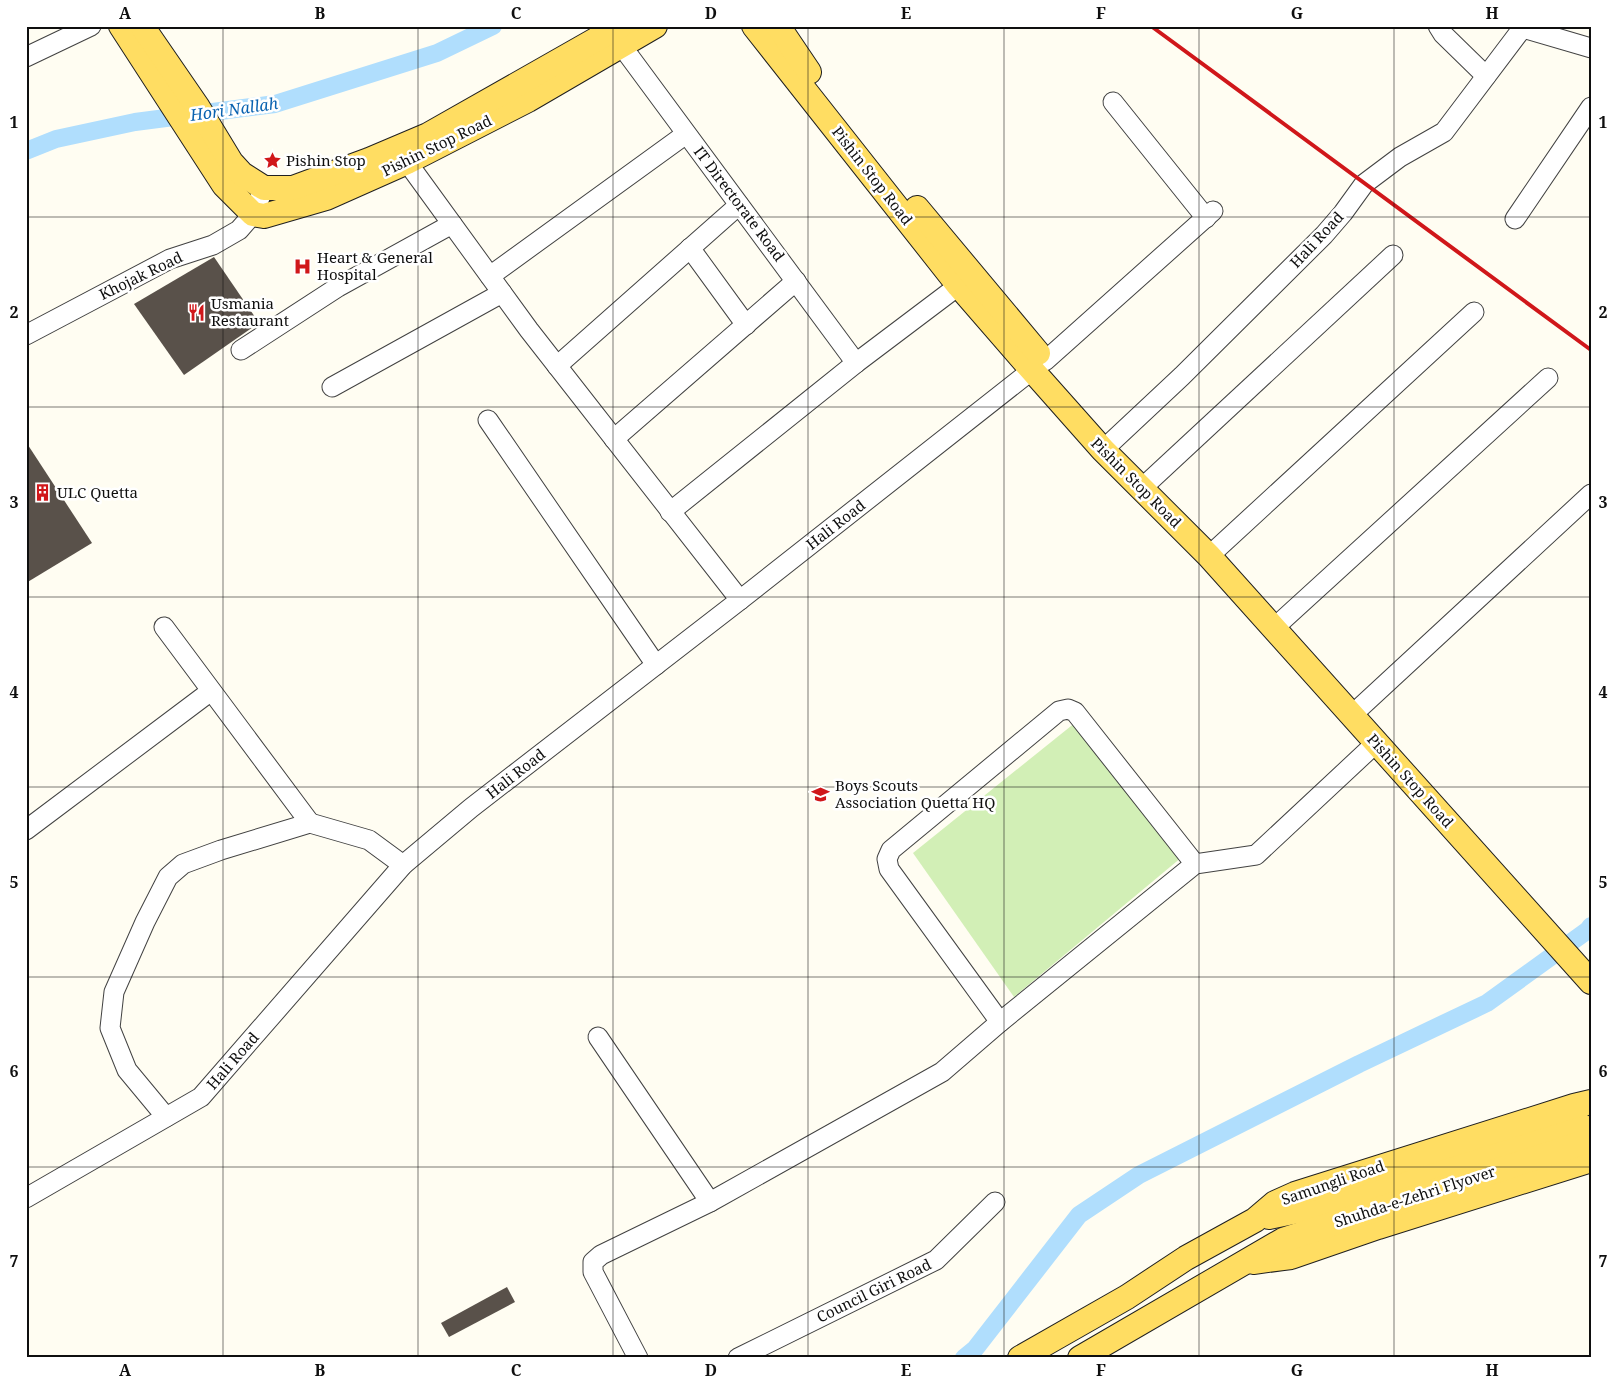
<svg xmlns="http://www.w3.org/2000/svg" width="1617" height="1384" viewBox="0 0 1617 1384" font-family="'Noto Serif',serif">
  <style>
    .green { fill: #d2efb6 }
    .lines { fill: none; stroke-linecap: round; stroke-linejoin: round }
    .canal { stroke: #b0defd; stroke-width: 18 }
    .building { fill: #59514a }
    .minor-casing { stroke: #424242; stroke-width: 21 }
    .major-casing { stroke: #202020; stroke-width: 26 }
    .minor { stroke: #fff; stroke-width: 19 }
    .major { stroke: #ffdd62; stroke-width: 24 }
    .rail { stroke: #d0171a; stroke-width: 4 }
    .grid { fill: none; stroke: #0f0f0f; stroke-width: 1; stroke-opacity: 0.55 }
    .labels { text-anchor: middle; stroke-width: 5; stroke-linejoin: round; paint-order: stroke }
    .street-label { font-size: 15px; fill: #0f0f0f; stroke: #fff }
    .poi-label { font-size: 15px; fill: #0f0f0f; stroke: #fff; text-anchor: start }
    .water-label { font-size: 16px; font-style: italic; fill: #0962b0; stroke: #fff }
    .neatline { fill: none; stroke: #0f0f0f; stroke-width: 2 }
    .grid-label { font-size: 16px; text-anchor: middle; font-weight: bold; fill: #0f0f0f }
  </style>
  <rect width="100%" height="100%" fill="#fffdf2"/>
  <polygon class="green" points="1076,722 1182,857 1014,997 913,853"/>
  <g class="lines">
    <g class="canal">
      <polyline points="26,151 56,139 135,122 275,104 437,53 493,26"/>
      <polyline points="964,1358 975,1349 1079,1215 1139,1175 1359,1064 1487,1003 1588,930 1591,926"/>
    </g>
  </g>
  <g class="building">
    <polygon points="214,257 259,323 184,375 134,304"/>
    <polygon points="26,442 92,543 26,583"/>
    <polygon points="507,1287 515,1302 449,1337 441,1323"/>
  </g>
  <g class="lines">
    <defs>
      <g id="minor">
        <polyline points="1438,26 1443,34 1486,76"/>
        <polyline points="1523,28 1591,48"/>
        <polyline points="621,45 856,363"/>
        <polyline points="26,57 91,26"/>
        <polyline points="1113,102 1206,218"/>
        <polyline points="407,162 529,330 740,600"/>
        <polyline points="1515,219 1591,107"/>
        <polyline points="690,248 746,325"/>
        <polyline points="490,276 686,134"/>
        <polyline points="26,335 170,259 213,245 239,230 253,214 264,188"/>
        <polyline points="241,350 338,287 452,224"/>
        <polyline points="1045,361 1213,211"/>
        <polyline points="557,366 739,205"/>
        <polyline points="332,387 502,293"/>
        <polyline points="488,420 656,665"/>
        <polyline points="614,439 796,281"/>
        <polyline points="1103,450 1182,376 1324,235 1343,213 1364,184 1400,157 1444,132 1524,26"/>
        <polyline points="1141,489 1393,255"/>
        <polyline points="670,512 856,363 970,277"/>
        <polyline points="1209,556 1474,312"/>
        <polyline points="164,627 310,823"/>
        <polyline points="1274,628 1548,378"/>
        <polyline points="1352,715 1591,494"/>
        <polyline points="26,830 211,691"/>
        <polyline points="1000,1022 889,869 887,859 891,850 1059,711 1068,709 1075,712 1195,864"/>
        <polyline points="598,1037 710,1202"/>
        <polyline points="166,1117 127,1070 110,1028 114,992 145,922 168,877 183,864 221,850 310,823 369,840 403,865"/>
        <polyline points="26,1198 201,1097 403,865 471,808 740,600 1032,370"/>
        <polyline points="638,1358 593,1272 593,1262 601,1255 710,1202 942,1072 1000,1022 1195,864 1256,855 1376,743"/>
        <polyline points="738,1358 936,1260 995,1202"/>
      </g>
      <g id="major">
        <polyline points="121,26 224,185 253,214 264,216 326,198 407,162 528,100 655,26"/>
        <polyline points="142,26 197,106 231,162 242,174 264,188 293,188 369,160 428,135 620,26"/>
        <polyline points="754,26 959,286 1032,370 1103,450 1209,556 1591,982"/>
        <polyline points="778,26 809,72"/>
        <polyline points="917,208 1038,353"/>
        <polyline points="1269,1217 1307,1209 1385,1184 1582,1126"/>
        <polyline points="1253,1262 1291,1257 1378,1227 1591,1160"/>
        <polyline points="1020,1358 1127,1297 1186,1258 1255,1220 1275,1203 1295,1194 1574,1106 1591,1102"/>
        <polyline points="1080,1358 1283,1240 1591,1140"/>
      </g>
    </defs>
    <use href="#minor" class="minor-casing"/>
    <use href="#major" class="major-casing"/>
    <use href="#minor" class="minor"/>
    <use href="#major" class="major"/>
    <polyline class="rail" points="1151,26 1591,350"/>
  </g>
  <path class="grid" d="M 223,26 L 223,1358M 418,26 L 418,1358M 613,26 L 613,1358M 808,26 L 808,1358M 1004,26 L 1004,1358M 1199,26 L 1199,1358M 1394,26 L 1394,1358M 26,217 L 1591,217M 26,407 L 1591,407M 26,597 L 1591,597M 26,787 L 1591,787M 26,977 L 1591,977M 26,1167 L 1591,1167"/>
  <defs>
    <symbol id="sight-bare" viewBox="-9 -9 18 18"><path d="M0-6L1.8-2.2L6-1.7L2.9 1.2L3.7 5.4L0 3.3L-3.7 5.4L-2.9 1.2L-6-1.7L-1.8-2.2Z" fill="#d0171a" stroke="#fff" stroke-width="2.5" paint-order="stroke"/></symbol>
    <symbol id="hospital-bare" viewBox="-9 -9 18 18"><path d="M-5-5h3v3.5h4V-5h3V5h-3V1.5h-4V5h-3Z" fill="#d0171a" stroke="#fff" stroke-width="2.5" paint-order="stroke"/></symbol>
    <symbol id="restaurant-bare" viewBox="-9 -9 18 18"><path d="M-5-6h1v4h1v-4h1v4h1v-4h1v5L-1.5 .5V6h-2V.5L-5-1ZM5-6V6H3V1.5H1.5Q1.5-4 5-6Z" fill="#d0171a" stroke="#fff" stroke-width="2.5" paint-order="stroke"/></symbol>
    <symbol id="building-bare" viewBox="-9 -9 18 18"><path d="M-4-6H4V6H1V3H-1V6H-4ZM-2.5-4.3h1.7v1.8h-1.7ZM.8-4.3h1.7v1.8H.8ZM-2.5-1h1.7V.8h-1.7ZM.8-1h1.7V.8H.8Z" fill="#d0171a" stroke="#fff" stroke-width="2.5" paint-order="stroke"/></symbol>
    <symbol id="school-bare" viewBox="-9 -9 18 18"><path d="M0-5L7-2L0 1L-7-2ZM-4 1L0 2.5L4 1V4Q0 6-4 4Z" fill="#d0171a" stroke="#fff" stroke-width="2.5" paint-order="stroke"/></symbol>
  </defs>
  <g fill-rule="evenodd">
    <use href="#sight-bare" x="260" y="148" width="25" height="25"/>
    <use href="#hospital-bare" x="290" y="254" width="25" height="25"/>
    <use href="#restaurant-bare" x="184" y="300" width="25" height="25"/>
    <use href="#building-bare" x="30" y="480" width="25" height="25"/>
    <use href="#school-bare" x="808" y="782" width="25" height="25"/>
  </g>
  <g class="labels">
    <g class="street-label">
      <text transform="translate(437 146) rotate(-26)" y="5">Pishin Stop Road</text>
      <text transform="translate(872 176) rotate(52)" y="5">Pishin Stop Road</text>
      <text transform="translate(739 204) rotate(53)" y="5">IT Directorate Road</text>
      <text transform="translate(1317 240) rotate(-47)" y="5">Hali Road</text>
      <text transform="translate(141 276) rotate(-26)" y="5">Khojak Road</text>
      <text transform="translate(1136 483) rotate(45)" y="5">Pishin Stop Road</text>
      <text transform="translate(836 525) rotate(-38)" y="5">Hali Road</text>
      <text transform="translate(516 774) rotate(-38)" y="5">Hali Road</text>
      <text transform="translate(1410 781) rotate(48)" y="5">Pishin Stop Road</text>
      <text transform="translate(233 1061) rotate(-49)" y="5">Hali Road</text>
      <text transform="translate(1333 1183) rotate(-19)" y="5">Samungli Road</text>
      <text transform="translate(1415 1197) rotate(-18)" y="5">Shuhda-e-Zehri Flyover</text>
      <text transform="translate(874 1291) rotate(-26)" y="5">Council Giri Road</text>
    </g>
    <g class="poi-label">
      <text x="286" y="166">Pishin Stop</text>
      <text x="317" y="263">Heart &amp; General<tspan x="317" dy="17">Hospital</tspan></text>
      <text x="211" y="309">Usmania<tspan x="211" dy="17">Restaurant</tspan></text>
      <text x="57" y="498">ULC Quetta</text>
      <text x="835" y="791">Boys Scouts<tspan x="835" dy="17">Association Quetta HQ</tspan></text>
    </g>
    <g class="water-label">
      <text transform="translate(234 109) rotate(-8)" y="6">Hori Nallah</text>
    </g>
  </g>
  <rect width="1617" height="1384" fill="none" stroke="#ffffff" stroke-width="55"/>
  <rect x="28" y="28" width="1562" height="1328" class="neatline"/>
  <g class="grid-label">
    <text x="125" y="19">A</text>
    <text x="320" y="19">B</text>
    <text x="516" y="19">C</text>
    <text x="711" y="19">D</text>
    <text x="906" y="19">E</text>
    <text x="1101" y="19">F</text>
    <text x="1297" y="19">G</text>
    <text x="1492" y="19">H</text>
    <text x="14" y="128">1</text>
    <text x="1603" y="128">1</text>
    <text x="14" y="318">2</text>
    <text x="1603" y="318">2</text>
    <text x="14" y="508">3</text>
    <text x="1603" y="508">3</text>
    <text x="14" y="698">4</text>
    <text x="1603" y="698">4</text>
    <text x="14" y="888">5</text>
    <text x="1603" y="888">5</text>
    <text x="14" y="1077">6</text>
    <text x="1603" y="1077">6</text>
    <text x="14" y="1267">7</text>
    <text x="1603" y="1267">7</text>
    <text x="125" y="1376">A</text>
    <text x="320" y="1376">B</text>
    <text x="516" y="1376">C</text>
    <text x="711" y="1376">D</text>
    <text x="906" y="1376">E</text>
    <text x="1101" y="1376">F</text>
    <text x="1297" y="1376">G</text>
    <text x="1492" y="1376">H</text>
  </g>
</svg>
